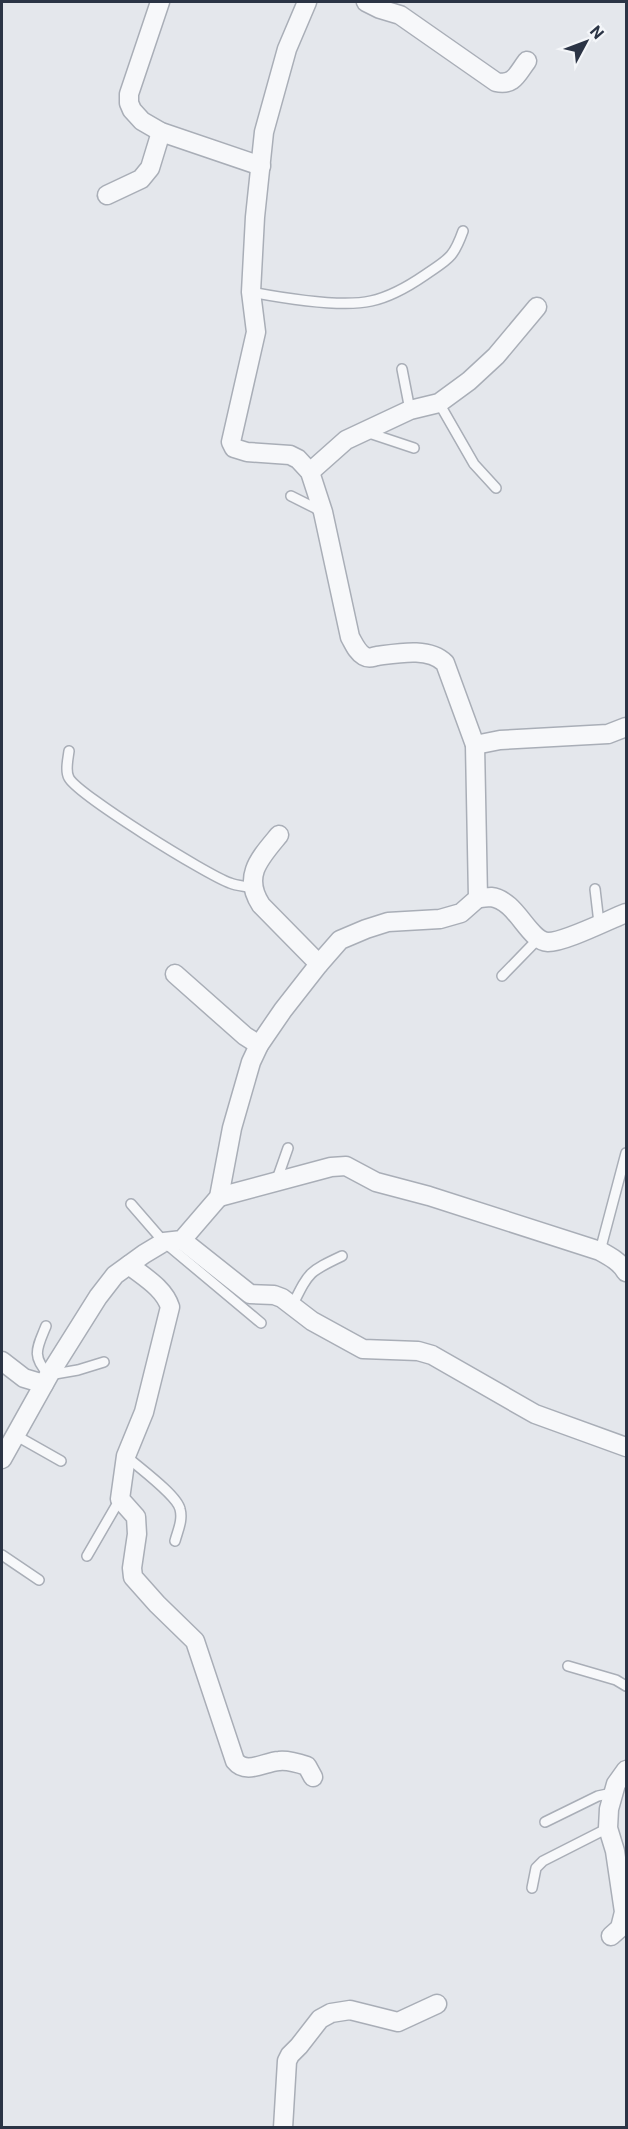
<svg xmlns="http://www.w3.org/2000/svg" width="628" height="2129" viewBox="0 0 628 2129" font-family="Roboto,sans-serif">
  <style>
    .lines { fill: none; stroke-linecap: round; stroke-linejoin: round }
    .lane-casing { stroke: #a9aeb7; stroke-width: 12 }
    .street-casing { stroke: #a9aeb7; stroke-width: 21 }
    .lane { stroke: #f7f8fa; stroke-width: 9 }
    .street { stroke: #f7f8fa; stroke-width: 18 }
  </style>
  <rect width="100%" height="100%" fill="#e4e7ec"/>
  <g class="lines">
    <defs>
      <g id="lane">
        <path d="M 251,292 C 283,298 340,308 371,301 C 390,297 409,286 425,275 C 448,259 453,259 463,231"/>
        <polyline points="402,369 410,410"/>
        <polyline points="439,403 474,464 496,488"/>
        <polyline points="366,432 414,448"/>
        <polyline points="291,496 321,511"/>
        <path d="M 69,751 C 68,759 65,771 69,778 C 78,795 207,875 230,883 C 237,886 246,886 253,888"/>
        <polyline points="595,889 599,923"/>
        <polyline points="502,976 538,939"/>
        <polyline points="276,1182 288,1148"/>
        <polyline points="131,1204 164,1242 261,1323"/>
        <polyline points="600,1251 626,1153"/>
        <path d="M 292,1306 C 309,1272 308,1272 342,1256"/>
        <path d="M 46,1326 C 37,1348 31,1356 49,1375 L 78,1370 L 104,1362"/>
        <polyline points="15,1435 61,1461"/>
        <path d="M 126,1456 C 138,1467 177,1495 180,1509 C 183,1520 178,1530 175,1541"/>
        <polyline points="2,1555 39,1580"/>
        <polyline points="87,1556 120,1499"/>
        <polyline points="568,1666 616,1680 626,1686"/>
        <polyline points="545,1822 598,1796 612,1793"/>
        <polyline points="532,1888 536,1868 543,1861 608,1828"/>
      </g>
      <g id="street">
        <polyline points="160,2 129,94 129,103 132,110 142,121 161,132 261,166"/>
        <path d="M 366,2 L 380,9 L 400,15 L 496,82 C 514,86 517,74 527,61"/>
        <polyline points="107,195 141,179 150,168 161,132"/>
        <polyline points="310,472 346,440 410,410 439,403 469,381 496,356 537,307"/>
        <polyline points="475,745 500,740 608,734 626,727"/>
        <path d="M 279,835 C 260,858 242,876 261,905 L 319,964"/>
        <path d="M 478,898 C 482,898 487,897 491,897 C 517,900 528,941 548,942 C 565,942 608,920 626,913"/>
        <polyline points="175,974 245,1036 259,1045"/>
        <path d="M 219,1197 L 331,1167 L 346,1166 L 376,1182 L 429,1196 L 600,1251 C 611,1257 620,1262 626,1272"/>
        <polyline points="182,1240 250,1294 274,1295 282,1298 312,1321 363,1349 418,1351 432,1355 535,1414 626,1447"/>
        <path d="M 129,1265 C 144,1277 164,1288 170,1307 L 144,1412 L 126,1456 L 120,1499 L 136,1517 L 137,1534 L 132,1568 L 133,1577 L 157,1604 L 195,1641 L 235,1761 C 246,1775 264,1762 279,1761 C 288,1760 298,1763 307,1766 L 313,1777"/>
        <polyline points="2,1361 24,1378 44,1384"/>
        <path d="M 2,1459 L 49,1375 L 98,1297 L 115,1275 L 144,1254 L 164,1242 L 182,1240 L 219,1197 L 232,1128 L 251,1062 L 259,1045 L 283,1010 L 319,964 L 340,940 L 366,929 L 388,922 L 440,919 L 461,913 L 478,898 L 475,745 L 445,663 C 429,647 399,653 377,656 C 372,657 369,659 364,656 C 357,652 354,644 350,637 L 323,512 L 310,472 L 298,459 L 290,455 L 247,452 L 234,448 L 231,442 L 256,332 L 251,292 L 255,217 L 264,132 L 287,49 L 307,2"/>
        <polyline points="611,1936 620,1928 624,1912 615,1851 608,1828 609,1809 616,1784 626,1770"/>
        <polyline points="283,2128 287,2061 290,2055 299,2046 320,2019 331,2013 350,2010 398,2022 437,2004"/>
      </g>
    </defs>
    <use href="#lane" class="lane-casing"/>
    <use href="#street" class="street-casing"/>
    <use href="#lane" class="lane"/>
    <use href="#street" class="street"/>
  </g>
  <rect width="628" height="2129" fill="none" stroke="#2b3445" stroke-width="6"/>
  <g transform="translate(586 42) rotate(49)" stroke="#f4f6f9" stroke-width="4.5" paint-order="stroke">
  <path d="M0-4.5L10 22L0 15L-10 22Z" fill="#2b3445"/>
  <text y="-9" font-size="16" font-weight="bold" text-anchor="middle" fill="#2b3445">N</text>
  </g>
</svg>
